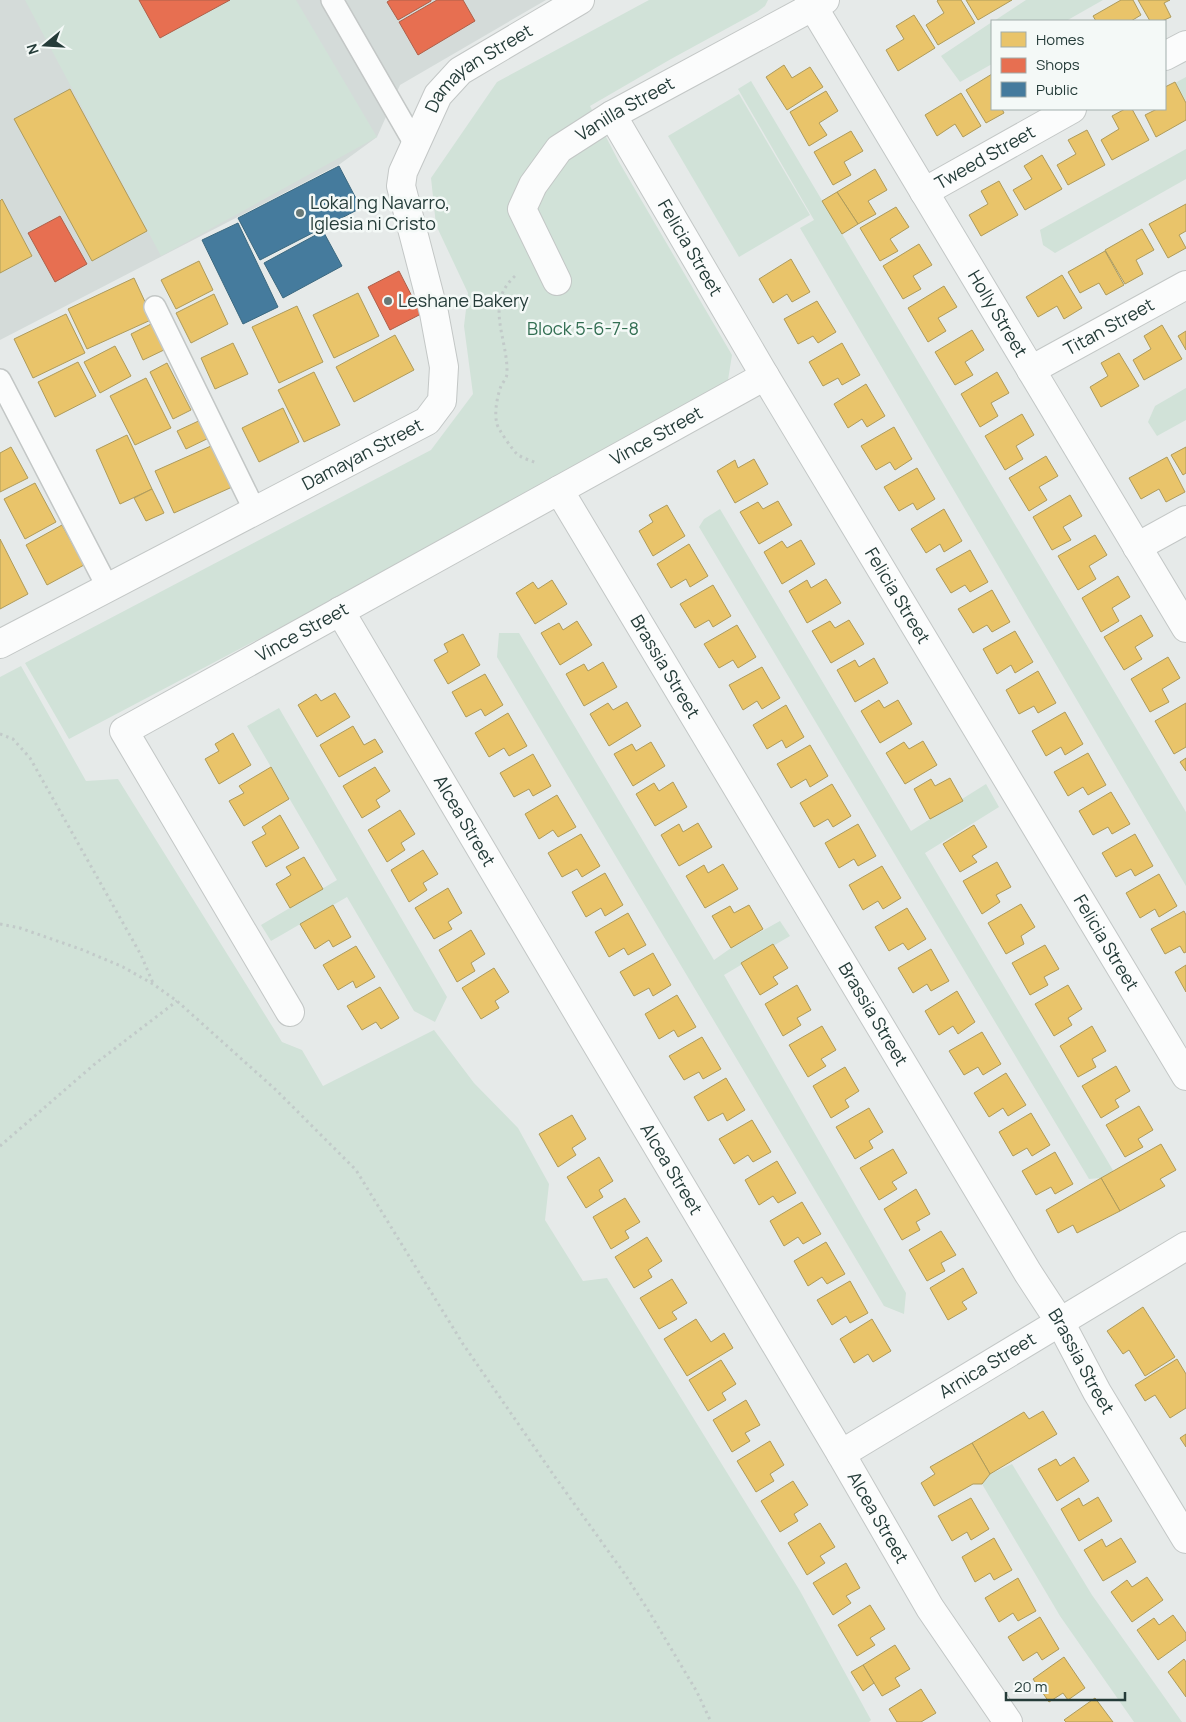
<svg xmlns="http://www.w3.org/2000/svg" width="1186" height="1722" viewBox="0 0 1186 1722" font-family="Manrope,sans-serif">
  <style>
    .built { fill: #d4dbd9 }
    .green { fill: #d1e2d8 }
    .homes { fill: #e9c46a; stroke: #ae9b5b }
    .shops { fill: #e76f51; stroke: #ad604a }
    .public { fill: #457b9d; stroke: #3b687f }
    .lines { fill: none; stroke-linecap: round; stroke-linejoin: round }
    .service-casing { stroke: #c3c7c6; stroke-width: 24 }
    .minor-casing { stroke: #c3c7c6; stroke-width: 30 }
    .tertiary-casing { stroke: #c3c7c6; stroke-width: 30 }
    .path { stroke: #c2cac9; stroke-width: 3; stroke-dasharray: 2.5 4; stroke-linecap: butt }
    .service { stroke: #fbfcfc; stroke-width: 21 }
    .minor { stroke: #fbfcfc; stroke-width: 28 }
    .tertiary { stroke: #fbfcfc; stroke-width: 28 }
    .poi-dot { fill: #697977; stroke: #f4f9f7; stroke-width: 2 }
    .labels { text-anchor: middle; stroke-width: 5; stroke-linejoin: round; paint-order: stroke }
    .street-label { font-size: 18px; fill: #253c39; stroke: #f4f9f7 }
    .poi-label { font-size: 18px; fill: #253c39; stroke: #f4f9f7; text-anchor: start }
    .park-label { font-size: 18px; fill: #336f53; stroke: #f4f9f7 }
  </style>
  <rect width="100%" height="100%" fill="#e6eae9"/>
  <polygon class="built" points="0,0 546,0 400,85 377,137 340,164 0,340"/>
  <g class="green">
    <polygon points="25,0 296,0 377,137 161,256"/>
    <polygon points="649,0 768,0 765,6 757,12 671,59 590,106 619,162 732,355 728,380 522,500 69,739 25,663 431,450 473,394 464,326 468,293 436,225 431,178 497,82"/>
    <polygon points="1026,0 1103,0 1066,21 994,21"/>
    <polygon points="992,22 992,64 960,82 941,56"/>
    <polygon points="1186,77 1186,101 1175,83"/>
    <polygon points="751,81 1186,812 1186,886 800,228 814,220 738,89"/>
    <polygon points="739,94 810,215 739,257 668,136"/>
    <polygon points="1186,149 1186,179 1055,253 1043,245 1040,230"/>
    <polygon points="1186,388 1186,420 1157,436 1148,422 1155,406"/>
    <polygon points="720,509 911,831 986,784 999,807 925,853 1114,1172 1101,1178 1089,1179 699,527 704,519"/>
    <polygon points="499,633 519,633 714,960 731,948 780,921 790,936 724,975 906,1293 904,1314 884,1306 497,657"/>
    <polygon points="21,666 86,781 118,779 282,1042 302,1050 323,1086 434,1030 474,1083 518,1128 549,1184 545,1220 583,1281 607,1278 800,1591 871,1720 869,1722 0,1722 0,677"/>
    <polygon points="279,708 447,997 435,1022 414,1011 347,897 271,941 261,925 337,880 247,726"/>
    <polygon points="1012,1464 1092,1595 1182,1722 1134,1722 1060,1616 982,1484 990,1474"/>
  </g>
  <g class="homes">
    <polygon points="938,0 961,0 975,23 938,45 926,25 944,13 937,1"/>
    <polygon points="966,0 1012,0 978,20"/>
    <polygon points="1121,0 1133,0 1141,15 1131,21 1096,21 1093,16"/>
    <polygon points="1138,0 1170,0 1164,3 1171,17 1162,21 1150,21"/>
    <polygon points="914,15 935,48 898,71 886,50 904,39 896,26"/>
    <polygon points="784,65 792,78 810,67 823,87 787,110 766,77"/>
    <polygon points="992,74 992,109 1002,109 1004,113 986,123 966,90"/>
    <polygon points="1175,82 1186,103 1186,120 1156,137 1145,115 1157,109 1165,109 1165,87"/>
    <polygon points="70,89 147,231 92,261 14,119"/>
    <polygon points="826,91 838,111 819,123 827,135 809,146 790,112"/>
    <polygon points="961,93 981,126 963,137 955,124 937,136 925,115"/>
    <polygon points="1125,109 1132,109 1149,140 1112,160 1101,140 1119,129 1112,116"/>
    <polygon points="1087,130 1105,165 1068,185 1057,165 1076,154 1068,140"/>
    <polygon points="851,131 863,151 844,162 851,175 833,185 814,152"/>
    <polygon points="1042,155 1062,189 1025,210 1013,190 1032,179 1024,166"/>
    <polygon points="875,169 887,190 868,201 876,214 858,224 837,192"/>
    <polygon points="999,181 1018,215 981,236 969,215 988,204 981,191"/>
    <polygon points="837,192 858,224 842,234 822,201"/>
    <polygon points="2,199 32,256 0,273 0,201"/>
    <polygon points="1186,204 1186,231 1179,235 1186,248 1168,258 1149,224"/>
    <polygon points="896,207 909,227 890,239 898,251 880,261 860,228"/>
    <polygon points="1142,229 1154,250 1136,260 1143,274 1125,284 1105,250"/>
    <polygon points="919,244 932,265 913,276 921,289 903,299 883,266"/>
    <polygon points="1105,251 1124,285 1106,295 1099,283 1080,293 1068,272"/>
    <polygon points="791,259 810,292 792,302 787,294 773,303 759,279"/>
    <polygon points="199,261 213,290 176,309 161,280"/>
    <polygon points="1062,275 1082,308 1064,319 1057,306 1038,317 1026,297"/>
    <polygon points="134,278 153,319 87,349 68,309"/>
    <polygon points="944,286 957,307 938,318 946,331 928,342 908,308"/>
    <polygon points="358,293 379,336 334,358 313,315"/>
    <polygon points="214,294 228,324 191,343 176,313"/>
    <polygon points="817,301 836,332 818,343 813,336 798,344 784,319"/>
    <polygon points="297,306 323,362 279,383 252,327"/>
    <polygon points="66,314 85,353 33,378 14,339"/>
    <polygon points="153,323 166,349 143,360 131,334"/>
    <polygon points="1162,325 1182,359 1144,380 1133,360 1151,349 1144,336"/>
    <polygon points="972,330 984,350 965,362 973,375 955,385 935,352"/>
    <polygon points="1186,331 1186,350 1178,336"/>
    <polygon points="395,335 414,370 354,402 336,367"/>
    <polygon points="233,343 248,374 215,389 201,358"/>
    <polygon points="842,343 860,375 842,385 838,378 823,386 809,362"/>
    <polygon points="115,346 131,376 100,393 84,362"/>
    <polygon points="1119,353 1139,386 1101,407 1090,387 1108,376 1101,363"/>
    <polygon points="78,362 96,396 55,417 38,382"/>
    <polygon points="167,363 191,410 173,419 150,372"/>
    <polygon points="314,372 340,425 304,442 278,390"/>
    <polygon points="997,372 1009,393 991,403 998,416 980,427 961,394"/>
    <polygon points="146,378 171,428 135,445 110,396"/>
    <polygon points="866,384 885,416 867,427 862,419 848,428 834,404"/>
    <polygon points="283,408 299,442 259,462 242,428"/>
    <polygon points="1022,414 1034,435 1016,446 1023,459 1005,470 985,436"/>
    <polygon points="205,418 213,436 186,449 177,431"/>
    <polygon points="894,427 912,459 895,470 890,462 876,470 861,446"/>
    <polygon points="127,435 152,489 120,504 96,450"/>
    <polygon points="220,442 239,484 174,513 155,471"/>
    <polygon points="11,447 28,478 0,492 0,453"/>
    <polygon points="1186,447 1186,473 1183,475 1171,455"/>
    <polygon points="1046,456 1058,476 1039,487 1047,500 1029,511 1009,478"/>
    <polygon points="1167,457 1185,492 1166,502 1159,489 1141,499 1129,478"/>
    <polygon points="754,459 768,484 735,503 717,471 735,460 738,468"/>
    <polygon points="917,468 935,499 917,510 913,503 899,511 884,487"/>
    <polygon points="35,483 56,522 25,539 4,499"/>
    <polygon points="152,489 164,513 146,521 134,498"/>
    <polygon points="1070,495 1082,516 1063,527 1071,540 1052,550 1033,517"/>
    <polygon points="778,501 792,525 759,544 740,512 758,502 763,509"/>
    <polygon points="667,505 685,536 653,556 639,531 653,522 649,515"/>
    <polygon points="944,509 962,541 944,552 940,544 926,553 911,529"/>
    <polygon points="62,525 84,565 47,585 26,545"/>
    <polygon points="1095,535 1107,555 1089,566 1096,579 1078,590 1058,556"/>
    <polygon points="0,539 28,594 0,609"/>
    <polygon points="801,540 815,564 782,584 764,552 782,541 787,548"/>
    <polygon points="689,544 708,576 690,587 686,579 671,588 657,564"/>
    <polygon points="970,550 988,582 970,592 965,585 951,593 936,569"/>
    <polygon points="1118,576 1130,597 1112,608 1119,621 1101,632 1082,598"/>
    <polygon points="826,579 841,603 807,623 789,591 807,580 811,588"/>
    <polygon points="552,580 567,604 535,624 516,593 533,582 538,589"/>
    <polygon points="713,585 731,616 713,627 709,620 695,628 680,604"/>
    <polygon points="992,590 1010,622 992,632 987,625 973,633 958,609"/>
    <polygon points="1141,615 1153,636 1135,647 1142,659 1124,670 1104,637"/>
    <polygon points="849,620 864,644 831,663 812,631 830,621 835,628"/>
    <polygon points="577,621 592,645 560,665 541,633 559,623 563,630"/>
    <polygon points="737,625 756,657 738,668 733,660 719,668 704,644"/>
    <polygon points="1015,631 1033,662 1015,673 1011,665 997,674 983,649"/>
    <polygon points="463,634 480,665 448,684 434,660 448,652 444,644"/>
    <polygon points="1168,657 1180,678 1162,689 1169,702 1150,712 1131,679"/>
    <polygon points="874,658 888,683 855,702 837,670 855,660 859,667"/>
    <polygon points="603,662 617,687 584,706 566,674 584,664 588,671"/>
    <polygon points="762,667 780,698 762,709 757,701 743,710 729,685"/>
    <polygon points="1038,671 1056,703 1038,713 1034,706 1019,714 1006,690"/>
    <polygon points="485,674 503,705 485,716 481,709 466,717 452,692"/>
    <polygon points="335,693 350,717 317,737 298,705 316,694 321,701"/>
    <polygon points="879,700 884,708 898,700 912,724 880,743 861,711"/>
    <polygon points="627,702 641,726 609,746 590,714 608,703 613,710"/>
    <polygon points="1186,703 1186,747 1174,754 1155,721"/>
    <polygon points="786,705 804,737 786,748 782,740 767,749 753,725"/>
    <polygon points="1065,712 1083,744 1065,755 1061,747 1046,756 1032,731"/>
    <polygon points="508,713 527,746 509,756 504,748 489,757 475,733"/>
    <polygon points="353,726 364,745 375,739 383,752 339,777 320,745"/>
    <polygon points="233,733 251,765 219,784 205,759 219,751 215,744"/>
    <polygon points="923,741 937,765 905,784 886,753 904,742 909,749"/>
    <polygon points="651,742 665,766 633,786 614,754 632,744 636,751"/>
    <polygon points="810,745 828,776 810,787 806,779 791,788 777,764"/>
    <polygon points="1088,753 1106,785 1088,795 1083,787 1068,796 1054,772"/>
    <polygon points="533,754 551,786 533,796 529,789 514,797 500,773"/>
    <polygon points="1186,758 1186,771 1180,762"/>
    <polygon points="271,767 289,799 244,826 229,801 244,793 239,786"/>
    <polygon points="375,767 390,791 376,800 380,807 362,818 343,786"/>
    <polygon points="950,778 963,801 930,819 914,789 931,779 935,786"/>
    <polygon points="673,782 687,807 655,826 636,794 654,783 659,791"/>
    <polygon points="832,784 851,816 833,827 828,819 814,827 800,803"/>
    <polygon points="1111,792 1130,824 1112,834 1108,827 1093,835 1079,811"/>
    <polygon points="557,795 576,827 558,837 553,830 539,839 525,814"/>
    <polygon points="400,810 415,834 401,843 405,850 387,862 368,830"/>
    <polygon points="280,815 299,848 266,867 252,842 266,834 262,827"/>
    <polygon points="698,823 712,847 679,866 661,835 679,824 683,832"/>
    <polygon points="858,824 876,856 858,866 854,859 839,868 825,843"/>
    <polygon points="974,825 987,847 972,856 977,862 960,872 943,844"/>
    <polygon points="581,834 600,866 582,877 577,869 562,877 548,853"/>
    <polygon points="1135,834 1153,866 1135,876 1131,869 1116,877 1102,853"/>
    <polygon points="423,850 438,874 423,883 427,890 409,902 391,870"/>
    <polygon points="304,857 323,889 290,908 276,884 291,875 286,867"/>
    <polygon points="997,862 1011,887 996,895 1000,902 982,914 963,881"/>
    <polygon points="723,864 738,889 705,908 686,876 704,865 708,873"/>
    <polygon points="882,866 901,898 883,909 878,901 863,910 849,885"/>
    <polygon points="605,873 623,905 605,916 601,908 586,917 572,892"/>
    <polygon points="1159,874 1177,906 1159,917 1155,909 1140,918 1126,893"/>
    <polygon points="448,888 462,913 448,922 452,929 434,939 415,908"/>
    <polygon points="1021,904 1035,927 1021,936 1024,944 1006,954 988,923"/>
    <polygon points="333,905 351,937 333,947 329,940 315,949 300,924"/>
    <polygon points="749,905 763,929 731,948 712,916 730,906 734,913"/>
    <polygon points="907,908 926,939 908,950 903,943 889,951 875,927"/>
    <polygon points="1184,911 1186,915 1186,952 1184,953 1180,946 1165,954 1151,929"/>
    <polygon points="628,913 646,945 628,955 624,948 609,957 595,932"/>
    <polygon points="471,930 485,954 471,963 475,971 457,982 439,950"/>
    <polygon points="773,944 788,968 773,977 778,984 760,995 741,963"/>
    <polygon points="1045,945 1059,969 1044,977 1048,985 1030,995 1012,963"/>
    <polygon points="356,946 375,977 356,988 353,981 338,990 323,965"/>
    <polygon points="931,949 949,981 931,991 927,984 913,993 898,968"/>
    <polygon points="653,953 671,985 653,996 649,988 634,996 620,972"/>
    <polygon points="1186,965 1186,992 1175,972"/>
    <polygon points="494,968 509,992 495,1001 499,1008 481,1019 462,988"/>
    <polygon points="797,985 811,1010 797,1018 801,1025 783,1036 765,1004"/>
    <polygon points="1068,985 1082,1009 1068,1018 1072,1025 1054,1036 1035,1004"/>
    <polygon points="380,987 399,1018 381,1029 376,1022 362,1030 347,1006"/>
    <polygon points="957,991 975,1022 958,1034 953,1026 939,1035 925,1011"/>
    <polygon points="677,995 696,1027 678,1037 674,1030 659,1039 645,1014"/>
    <polygon points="822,1026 836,1050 821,1059 826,1066 808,1077 789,1045"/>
    <polygon points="1092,1026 1106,1051 1092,1059 1096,1067 1078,1077 1060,1046"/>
    <polygon points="982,1032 1001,1064 983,1075 978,1067 964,1075 949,1051"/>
    <polygon points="702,1037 721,1069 703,1079 699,1072 684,1080 669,1056"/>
    <polygon points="1116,1066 1130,1091 1115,1100 1119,1107 1101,1118 1082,1086"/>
    <polygon points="845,1067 859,1091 845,1100 849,1107 831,1118 813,1086"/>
    <polygon points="1006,1073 1026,1105 1008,1116 1003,1108 989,1117 974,1093"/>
    <polygon points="726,1078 745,1110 727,1121 723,1113 708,1121 694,1097"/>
    <polygon points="1139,1106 1153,1130 1138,1139 1143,1147 1125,1157 1106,1125"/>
    <polygon points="869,1108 883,1132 869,1141 873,1148 855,1159 836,1127"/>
    <polygon points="1031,1113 1050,1145 1032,1156 1027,1148 1013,1156 999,1132"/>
    <polygon points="572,1115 586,1139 572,1148 576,1155 558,1167 539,1134"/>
    <polygon points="752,1120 771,1152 753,1162 748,1155 734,1164 719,1139"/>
    <polygon points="1161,1144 1176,1170 1160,1179 1165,1186 1120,1211 1101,1178"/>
    <polygon points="893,1149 907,1173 892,1182 897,1189 879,1200 860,1168"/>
    <polygon points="1055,1152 1073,1184 1055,1194 1051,1187 1036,1195 1022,1171"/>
    <polygon points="599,1157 613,1181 599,1190 603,1197 586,1208 567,1177"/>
    <polygon points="777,1161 796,1193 778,1203 773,1196 759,1205 745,1180"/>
    <polygon points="1101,1178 1120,1211 1077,1233 1073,1225 1058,1233 1046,1210"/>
    <polygon points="916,1189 930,1214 916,1222 920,1230 902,1240 884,1209"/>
    <polygon points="625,1198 640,1222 625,1231 629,1238 611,1249 593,1217"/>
    <polygon points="802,1202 821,1234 803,1244 798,1237 784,1246 770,1221"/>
    <polygon points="941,1231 956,1255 941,1263 945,1271 927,1281 909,1250"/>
    <polygon points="647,1237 662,1261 648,1270 652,1277 634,1288 615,1257"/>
    <polygon points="826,1242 845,1274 827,1284 822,1277 808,1286 794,1261"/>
    <polygon points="963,1268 977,1293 962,1302 967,1309 948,1320 930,1288"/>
    <polygon points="672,1279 687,1303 672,1312 677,1319 659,1329 640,1298"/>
    <polygon points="850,1281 868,1313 850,1323 846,1316 832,1325 817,1300"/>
    <polygon points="1143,1307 1175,1357 1145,1376 1129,1350 1123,1354 1107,1331"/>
    <polygon points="696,1319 711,1342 724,1333 733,1348 687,1376 664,1339"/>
    <polygon points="872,1319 891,1351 873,1362 868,1354 854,1363 840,1339"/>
    <polygon points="1177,1359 1186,1374 1186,1408 1170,1418 1155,1395 1145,1401 1135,1385"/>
    <polygon points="721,1360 736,1384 722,1393 726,1400 708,1411 689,1380"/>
    <polygon points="746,1400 760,1425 745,1433 750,1441 732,1452 713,1420"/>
    <polygon points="1043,1411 1057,1434 990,1474 972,1443 1024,1412 1029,1419"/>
    <polygon points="1186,1434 1186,1447 1180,1438"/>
    <polygon points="770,1441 784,1465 770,1474 774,1481 756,1492 737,1461"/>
    <polygon points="972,1443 990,1474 982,1484 973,1484 934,1506 921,1483 935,1474 930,1467"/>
    <polygon points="1074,1457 1089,1481 1057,1501 1038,1469 1056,1459 1060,1466"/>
    <polygon points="793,1481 808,1505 794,1514 798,1521 780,1532 761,1501"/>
    <polygon points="1098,1497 1112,1521 1079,1541 1061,1509 1079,1498 1083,1506"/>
    <polygon points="971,1498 989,1529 971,1540 967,1532 952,1541 938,1516"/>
    <polygon points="820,1523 835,1547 820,1556 825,1563 807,1575 788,1543"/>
    <polygon points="994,1538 1012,1570 994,1580 990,1573 975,1582 962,1557"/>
    <polygon points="1121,1538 1136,1562 1103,1581 1084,1550 1102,1539 1106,1547"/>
    <polygon points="846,1563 860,1588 846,1596 851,1603 833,1615 813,1583"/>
    <polygon points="1147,1577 1163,1600 1132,1622 1111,1592 1127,1580 1132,1587"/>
    <polygon points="1018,1578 1036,1611 1018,1621 1013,1613 999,1622 985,1598"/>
    <polygon points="870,1605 885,1629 870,1638 875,1645 857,1656 838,1625"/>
    <polygon points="1173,1615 1186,1633 1186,1640 1158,1660 1137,1630 1154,1618 1159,1625"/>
    <polygon points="1040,1617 1059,1649 1042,1660 1037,1652 1023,1661 1008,1637"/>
    <polygon points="895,1645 910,1669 895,1678 900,1686 882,1696 863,1665"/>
    <polygon points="1064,1657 1085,1688 1068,1700 1063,1693 1049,1702 1033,1679"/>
    <polygon points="1184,1659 1186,1662 1186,1697 1168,1672"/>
    <polygon points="863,1665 874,1683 863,1691 851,1672"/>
    <polygon points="921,1689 936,1713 921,1722 897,1722 889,1709"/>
    <polygon points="1095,1698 1113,1722 1066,1722 1064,1720"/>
  </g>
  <g class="shops">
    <polygon points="139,0 230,0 160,38"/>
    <polygon points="390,0 431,0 431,1 398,20 387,2"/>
    <polygon points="437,0 463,0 475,21 418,55 399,22"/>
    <polygon points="60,216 87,264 55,282 28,233"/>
    <polygon points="399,271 421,314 390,330 368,287"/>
  </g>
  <g class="public">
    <polygon points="339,166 361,208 260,260 238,218"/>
    <polygon points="238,223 278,307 243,324 202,240"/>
    <polygon points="323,231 342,266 283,298 264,263"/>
  </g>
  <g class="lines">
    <defs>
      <g id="service">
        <polyline points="332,0 415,144"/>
        <polyline points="155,307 255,511"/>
        <polyline points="0,380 108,588"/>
      </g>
      <g id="minor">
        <path id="s1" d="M 809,0 L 1186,628"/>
        <polyline points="1165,56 1186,45"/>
        <path id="s2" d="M 612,115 L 765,376 L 1186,1076"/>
        <path id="s3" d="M 924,192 L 1072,109"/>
        <path id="s4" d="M 557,281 L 522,209 L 533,185 L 559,149 L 612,115 L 825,0"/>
        <path id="s5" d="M 1031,370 L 1186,285"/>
        <path id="s6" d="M 559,490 L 1028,1273 L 1060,1322 L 1097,1392 L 1186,1539"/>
        <polyline points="1137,547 1186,520"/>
        <path id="s7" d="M 340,611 L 590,1033 L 841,1454 L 930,1608 L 1008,1722"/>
        <path id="s8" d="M 290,1012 L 124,731 L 765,376"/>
        <path id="s9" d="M 841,1454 L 1186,1246"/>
      </g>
      <g id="tertiary">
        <path id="s10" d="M 0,644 L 427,421 L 442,401 L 444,367 L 434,313 L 401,186 L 403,172 L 438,95 L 460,71 L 580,0"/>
      </g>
    </defs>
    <use href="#service" class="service-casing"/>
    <use href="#minor" class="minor-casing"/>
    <use href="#tertiary" class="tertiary-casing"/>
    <g class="path">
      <path d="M 515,276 C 484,304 508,338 507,373 C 507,378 503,382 501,386 C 497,397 494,413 497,424 C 498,429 512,449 516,453 C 521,458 530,460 536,463"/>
      <polyline points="0,734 13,739 30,758 141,955 153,983"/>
      <polyline points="0,924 20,928 83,950 123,967 153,984 177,1001 276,1090 356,1170 463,1344 555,1477 624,1573 648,1610 697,1692 711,1722"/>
      <polyline points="0,1146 96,1063 177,1001"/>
    </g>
    <use href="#service" class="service"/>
    <use href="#minor" class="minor"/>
    <use href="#tertiary" class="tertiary"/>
  </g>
  <g class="poi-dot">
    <circle cx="300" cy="213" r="5"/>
    <circle cx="388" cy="301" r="5"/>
  </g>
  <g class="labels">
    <g class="street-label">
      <text dy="6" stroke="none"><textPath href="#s10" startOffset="874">Damayan Street</textPath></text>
      <text dy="6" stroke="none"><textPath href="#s4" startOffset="228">Vanilla Street</textPath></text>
      <text dy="6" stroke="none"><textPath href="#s3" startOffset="70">Tweed Street</textPath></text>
      <text dy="6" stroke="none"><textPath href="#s2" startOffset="154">Felicia Street</textPath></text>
      <text dy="6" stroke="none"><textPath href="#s1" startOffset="366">Holly Street</textPath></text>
      <text dy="6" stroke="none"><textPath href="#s5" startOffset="89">Titan Street</textPath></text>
      <text dy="6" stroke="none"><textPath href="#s8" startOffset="935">Vince Street</textPath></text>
      <text dy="6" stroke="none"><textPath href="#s10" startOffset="409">Damayan Street</textPath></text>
      <text dy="6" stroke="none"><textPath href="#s2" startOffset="559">Felicia Street</textPath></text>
      <text dy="6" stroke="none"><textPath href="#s8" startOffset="530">Vince Street</textPath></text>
      <text dy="6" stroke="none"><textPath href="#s6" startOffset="206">Brassia Street</textPath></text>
      <text dy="6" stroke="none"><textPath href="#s7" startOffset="244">Alcea Street</textPath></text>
      <text dy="6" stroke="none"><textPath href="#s2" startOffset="964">Felicia Street</textPath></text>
      <text dy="6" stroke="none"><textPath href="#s6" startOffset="611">Brassia Street</textPath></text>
      <text dy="6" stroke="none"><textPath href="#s7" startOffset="649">Alcea Street</textPath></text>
      <text dy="6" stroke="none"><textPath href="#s6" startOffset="1016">Brassia Street</textPath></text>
      <text dy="6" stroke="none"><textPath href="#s9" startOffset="171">Arnica Street</textPath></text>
      <text dy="6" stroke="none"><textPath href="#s7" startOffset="1054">Alcea Street</textPath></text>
    </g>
    <g class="poi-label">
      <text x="310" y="209">Lokal ng Navarro,<tspan x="310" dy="21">Iglesia ni Cristo</tspan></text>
      <text x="398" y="307">Leshane Bakery</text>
    </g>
    <g class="park-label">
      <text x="583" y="335">Block 5-6-7-8</text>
    </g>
  </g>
  <rect x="991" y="20" width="175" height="90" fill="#f4f9f7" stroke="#a1adab"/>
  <rect x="1001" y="32" width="25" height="15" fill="#e9c46a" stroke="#a1adab"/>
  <text x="1036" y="45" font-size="15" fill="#253c39">Homes</text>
  <rect x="1001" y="58" width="25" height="15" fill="#e76f51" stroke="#a1adab"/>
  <text x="1036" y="70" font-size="15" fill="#253c39">Shops</text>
  <rect x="1001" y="82" width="25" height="15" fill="#457b9d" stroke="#a1adab"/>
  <text x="1036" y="95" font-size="15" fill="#253c39">Public</text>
  <g transform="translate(45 45) rotate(252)" stroke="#f4f9f7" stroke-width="4" paint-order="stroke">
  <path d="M0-4L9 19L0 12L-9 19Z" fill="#253c39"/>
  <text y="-8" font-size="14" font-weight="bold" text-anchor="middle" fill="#253c39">N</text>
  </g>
  <path d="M1006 1692v8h119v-8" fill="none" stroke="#253c39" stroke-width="2.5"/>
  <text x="1014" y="1692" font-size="15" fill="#253c39" stroke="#f4f9f7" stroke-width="4" paint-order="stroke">20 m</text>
</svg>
